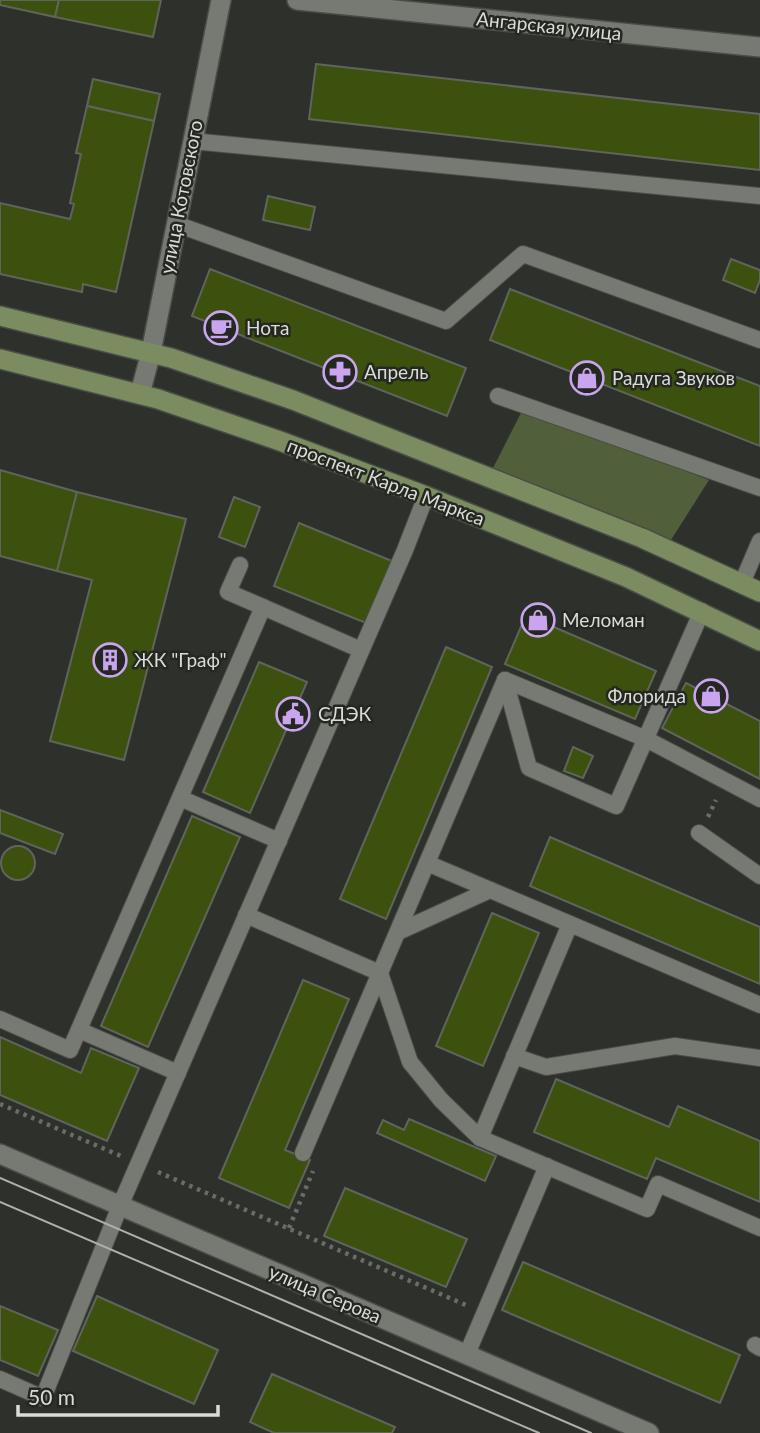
<svg xmlns="http://www.w3.org/2000/svg" width="760" height="1433" viewBox="0 0 760 1433" font-family="Lato,sans-serif">
  <style>
    .green { fill: #51603a }
    .building { fill: #3c510e; stroke: #60645c; stroke-width: 2 }
    .lines { fill: none; stroke-linecap: round; stroke-linejoin: round }
    .service-casing { stroke: #4a4c46; stroke-width: 18 }
    .minor-casing { stroke: #4a4c46; stroke-width: 22 }
    .tertiary-casing { stroke: #4a4c46; stroke-width: 22 }
    .primary-casing { stroke: #4a4c46; stroke-width: 22 }
    .path { stroke: #696c67; stroke-width: 4.5; stroke-dasharray: 3.5 5; stroke-linecap: butt }
    .service { stroke: #777a73; stroke-width: 16 }
    .minor { stroke: #777a73; stroke-width: 19 }
    .tertiary { stroke: #777a73; stroke-width: 19 }
    .primary { stroke: #7b8c60; stroke-width: 19 }
    .tram { stroke: #aeb0ac; stroke-width: 2 }
    .labels { text-anchor: middle; stroke-width: 5; stroke-linejoin: round; paint-order: stroke }
    .street-label { font-size: 19px; fill: #dadcd8; stroke: #252721 }
    .poi-label { font-size: 19px; fill: #dadcd8; stroke: #252721; text-anchor: start }
  </style>
  <rect width="100%" height="100%" fill="#2e312b"/>
  <polygon class="green" points="523,409 709,480 671,540 493,468"/>
  <g class="building">
    <polygon points="0,0 59,0 55,17 0,5"/>
    <polygon points="59,0 161,0 153,37 55,17"/>
    <polygon points="316,64 760,114 760,170 309,119"/>
    <polygon points="93,79 160,94 154,121 87,106"/>
    <polygon points="87,106 154,121 116,292 83,284 82,292 0,274 0,203 70,219 74,204 70,203 81,154 76,153"/>
    <polygon points="268,196 315,207 310,230 263,220"/>
    <polygon points="731,259 760,270 760,280 755,293 723,280"/>
    <polygon points="210,269 466,368 447,416 192,316"/>
    <polygon points="510,289 760,386 760,446 490,340"/>
    <polygon points="0,470 77,492 57,571 0,556"/>
    <polygon points="77,492 186,519 124,760 50,741 92,580 57,571"/>
    <polygon points="234,497 260,507 245,547 219,537"/>
    <polygon points="299,523 392,561 366,623 274,586"/>
    <polygon points="526,615 656,671 635,719 505,664"/>
    <polygon points="446,647 492,667 386,919 340,899"/>
    <polygon points="259,662 307,682 250,813 203,792"/>
    <polygon points="686,683 760,721 760,779 662,728"/>
    <polygon points="573,747 593,756 583,778 564,771"/>
    <polygon points="0,810 63,834 55,854 0,833"/>
    <polygon points="192,816 240,837 148,1047 101,1026"/>
    <polygon points="550,837 760,927 760,984 530,886"/>
    <circle cx="18" cy="863" r="17"/>
    <polygon points="492,913 539,933 483,1066 436,1046"/>
    <polygon points="303,980 349,999 285,1150 310,1160 289,1208 219,1178"/>
    <polygon points="0,1037 81,1073 91,1048 139,1068 107,1141 0,1095"/>
    <polygon points="556,1079 669,1127 678,1106 760,1141 760,1202 656,1158 647,1179 534,1132"/>
    <polygon points="409,1119 496,1156 485,1181 377,1133 383,1120 404,1130"/>
    <polygon points="345,1188 467,1239 446,1287 324,1236"/>
    <polygon points="523,1262 740,1355 720,1403 502,1310"/>
    <polygon points="97,1296 218,1350 194,1404 73,1351"/>
    <polygon points="0,1306 58,1330 38,1376 0,1360"/>
    <polygon points="272,1374 395,1427 392,1433 274,1433 250,1422"/>
  </g>
  <g class="lines">
    <defs>
      <g id="service">
        <polyline points="192,141 760,196"/>
        <polyline points="176,224 446,321 523,254 760,340"/>
        <polyline points="498,396 760,488"/>
        <polyline points="240,565 228,592 263,607"/>
        <polyline points="742,583 760,541"/>
        <polyline points="505,680 529,768 616,806 702,611"/>
        <polyline points="505,680 646,739 760,799"/>
        <polyline points="180,798 279,841"/>
        <polyline points="699,833 760,876"/>
        <polyline points="427,863 760,1005"/>
        <polyline points="246,915 380,973 410,1062 441,1100 480,1138"/>
        <polyline points="570,924 480,1138 647,1209 658,1184 760,1228"/>
        <polyline points="398,932 490,890"/>
        <polyline points="0,1019 70,1050 263,607 361,650"/>
        <polyline points="79,1030 178,1073"/>
        <polyline points="514,1056 546,1067 675,1046 760,1058"/>
        <polyline points="303,1153 505,680"/>
        <polyline points="755,1345 760,1348"/>
        <polyline points="467,1354 547,1166"/>
        <polyline points="0,1379 43,1398 120,1206 405,550 426,496"/>
      </g>
      <g id="minor">
        <polyline points="297,0 760,47"/>
        <polyline points="140,394 151,352 221,0"/>
      </g>
      <polyline id="tertiary" points="0,1154 649,1433"/>
      <g id="primary">
        <polyline points="0,316 171,358 293,400 642,538 760,592"/>
        <polyline points="0,359 158,399 280,441 426,496 626,577 760,641"/>
      </g>
    </defs>
    <use href="#service" class="service-casing"/>
    <use href="#minor" class="minor-casing"/>
    <use href="#tertiary" class="tertiary-casing"/>
    <use href="#primary" class="primary-casing"/>
    <g class="path">
      <polyline points="708,817 716,800"/>
      <polyline points="0,1104 121,1156"/>
      <polyline points="158,1172 468,1306"/>
      <polyline points="289,1228 313,1171"/>
    </g>
    <use href="#service" class="service"/>
    <use href="#minor" class="minor"/>
    <use href="#tertiary" class="tertiary"/>
    <use href="#primary" class="primary"/>
    <g class="tram">
      <polyline points="0,1178 591,1433"/>
      <polyline points="0,1202 539,1433"/>
    </g>
  </g>
  <defs>
    <symbol id="cafe-ring" viewBox="-11 -11 22 22"><circle r="9.5" fill="#252721" stroke="#c8a5ee" stroke-width="1.5"/><path d="M-5.5-4.5H6V0H3Q3 3.5 0 3.5H-2.5Q-5.5 3.5-5.5 0ZM3-3.2v2h1.7v-2ZM-6 4.5H4V6H-6Z" fill="#c8a5ee"/></symbol>
    <symbol id="pharmacy-ring" viewBox="-11 -11 22 22"><circle r="9.5" fill="#252721" stroke="#c8a5ee" stroke-width="1.5"/><path d="M-2-6h4v4h4v4h-4v4h-4v-4h-4v-4h4Z" fill="#c8a5ee"/></symbol>
    <symbol id="shop-ring" viewBox="-11 -11 22 22"><circle r="9.5" fill="#252721" stroke="#c8a5ee" stroke-width="1.5"/><path d="M-5-2.5h2.3a2.7 3.5 0 0 1 5.4 0H5L5.5 6h-11ZM-1.5-2.5h3a1.5 2.3 0 0 0-3 0Z" fill="#c8a5ee"/></symbol>
    <symbol id="building-ring" viewBox="-11 -11 22 22"><circle r="9.5" fill="#252721" stroke="#c8a5ee" stroke-width="1.5"/><path d="M-4-6H4V6H1V3H-1V6H-4ZM-2.5-4.3h1.7v1.8h-1.7ZM.8-4.3h1.7v1.8H.8ZM-2.5-1h1.7V.8h-1.7ZM.8-1h1.7V.8H.8Z" fill="#c8a5ee"/></symbol>
    <symbol id="civic-ring" viewBox="-11 -11 22 22"><circle r="9.5" fill="#252721" stroke="#c8a5ee" stroke-width="1.5"/><path d="M-.6-6.5H3V-4.5H.6V-3L4-1V1h2V6H-6V1h2V-1L-.6-3ZM-1.2 2.5V6h2.4V2.5Z" fill="#c8a5ee"/></symbol>
  </defs>
  <g fill-rule="evenodd">
    <use href="#cafe-ring" x="202" y="309" width="38" height="38"/>
    <use href="#pharmacy-ring" x="321" y="353" width="38" height="38"/>
    <use href="#shop-ring" x="568" y="359" width="38" height="38"/>
    <use href="#shop-ring" x="519" y="601" width="38" height="38"/>
    <use href="#building-ring" x="91" y="641" width="38" height="38"/>
    <use href="#shop-ring" x="692" y="677" width="38" height="38"/>
    <use href="#civic-ring" x="274" y="695" width="38" height="38"/>
  </g>
  <g class="labels">
    <g class="street-label">
      <text transform="translate(549 26) rotate(6)" y="7">Ангарская улица</text>
      <text transform="translate(181 197) rotate(-79)" y="7">улица Котовского</text>
      <text transform="translate(386 482) rotate(21)" y="7">проспект Карла Маркса</text>
      <text transform="translate(325 1294) rotate(23)" y="7">улица Серова</text>
    </g>
    <g class="poi-label">
      <text x="246" y="335">Нота</text>
      <text x="364" y="379">Апрель</text>
      <text x="612" y="385">Радуга Звуков</text>
      <text x="562" y="627">Меломан</text>
      <text x="134" y="667">ЖК "Граф"</text>
      <text x="686" y="703" text-anchor="end">Флорида</text>
      <text x="318" y="721">СДЭК</text>
    </g>
  </g>
  <path d="M18 1405v10h200v-10" fill="none" stroke="#dadcd8" stroke-width="3.5"/>
  <text x="28" y="1405" font-size="21" fill="#dadcd8" stroke="#252721" stroke-width="5" paint-order="stroke">50 m</text>
</svg>
